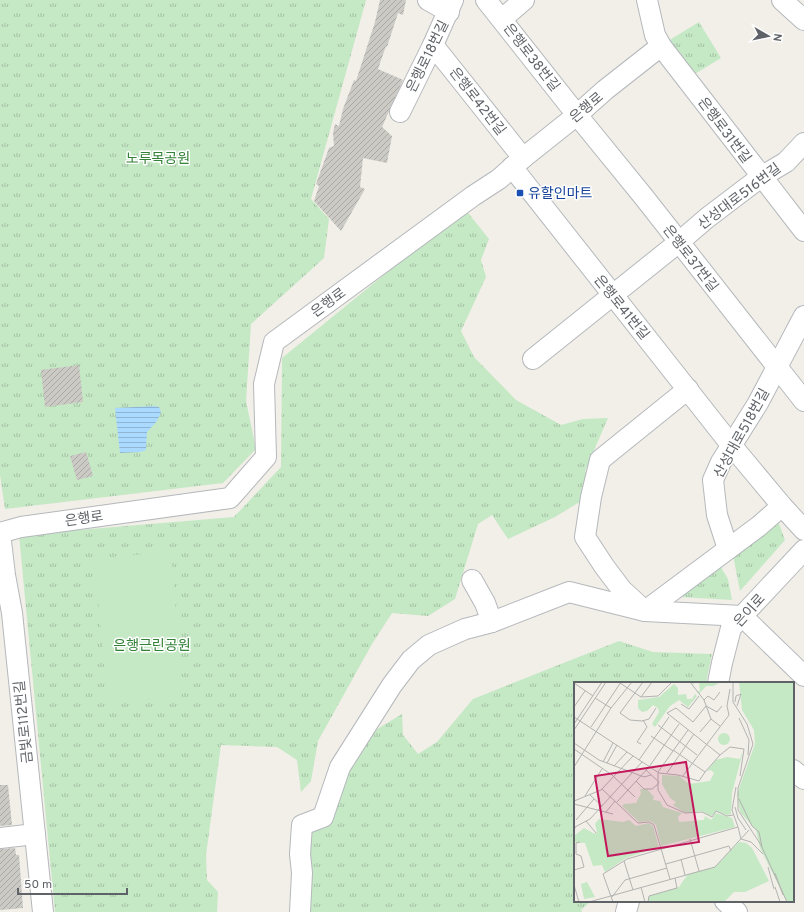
<svg xmlns="http://www.w3.org/2000/svg" width="804" height="912" viewBox="0 0 804 912" font-family="Overpass,'Noto Sans KR',sans-serif">
  <style>
    .grass { fill: url(#grass-tufts) }
    .garden { fill: #c5e8c5 }
    .water { fill: url(#water-rules) }
    .building { fill: url(#building-hatch) }
    .lines { fill: none; stroke-linecap: round; stroke-linejoin: round }
    .minor-casing { stroke: #b5b8bc; stroke-width: 22 }
    .minor { stroke: #fff; stroke-width: 20 }
    .transit-dot { fill: #1a4fb4; stroke: #fff; stroke-width: 1.5 }
    .labels { text-anchor: middle; stroke-width: 3; stroke-linejoin: round; paint-order: stroke }
    .street-label { font-size: 14px; fill: #5f6368; stroke: #fff }
    .park-label { font-size: 14px; fill: #348238; stroke: #fff }
    .transit-label { font-size: 14px; fill: #164399; stroke: #fff; text-anchor: start }
    .inset-road { fill: none; stroke: #b3b3b1; stroke-width: 1 }
    .view { fill: #c2185b; fill-opacity: 0.15; stroke: #c2185b; stroke-width: 2 }
    .inset-edge { fill: none; stroke: #5f6368; stroke-width: 2 }
  </style>
  <defs>
    <pattern id="grass-tufts" width="24" height="20" patternUnits="userSpaceOnUse"><rect width="24" height="20" fill="#c5e8c5"/><path d="M3 7l-1-3M5 7V3M7 7l1-3M15 17l-1-3M17 17v-4M19 17l1-3" fill="none" stroke="#a3c0a4"/></pattern>
    <pattern id="water-rules" width="6" height="5" patternUnits="userSpaceOnUse"><rect width="6" height="5" fill="#aadaff"/><path d="M0 2.5h6" fill="none" stroke="#8eb4d2"/></pattern>
    <pattern id="building-hatch" width="6" height="6" patternUnits="userSpaceOnUse"><rect width="6" height="6" fill="#cccac5"/><path d="M-1 1l2-2M0 6l6-6M5 7l2-2" fill="none" stroke="#a9a8a4"/></pattern>
  </defs>
  <rect width="100%" height="100%" fill="#f1efe8"/>
  <g class="grass">
    <polygon points="0,0 366,0 311,199 329,219 324,258 251,324 246,401 256,449 223,483 5,509 0,475"/>
    <polygon points="699,22 721,58 690,77 668,41"/>
    <polygon points="465,209 489,239 481,260 486,277 461,331 474,357 516,400 561,425 583,419 608,418 585,471 599,490 555,517 508,539 492,515 478,524 455,599 428,616 392,613 372,644 318,741 311,781 301,792 297,760 277,747 221,745 206,855 207,880 218,892 217,912 55,912 19,535 234,517 281,467 282,358"/>
    <polygon points="778,521 785,540 740,591 733,555"/>
    <polygon points="719,564 728,579 732,600 680,597"/>
    <polygon points="619,641 653,652 712,654 706,683 575,683 575,901 591,901 581,910 582,912 303,912 306,817 323,814 343,750 402,714 403,735 418,754 437,742 473,699"/>
  </g>
  <polygon class="garden" points="160,553 170,554 172,562 182,689 179,695 176,698 116,700 111,698 107,694 95,569 99,558"/>
  <polygon class="water" points="155,406 159,407 161,412 157,421 147,432 146,450 140,452 120,453 115,408"/>
  <g class="building">
    <polygon points="380,0 406,0 403,15 398,13 387,47 386,46 378,69 403,80 382,127 392,136 387,163 363,158 360,187 365,189 341,231 314,201 319,186 316,184 329,148 334,146 333,133 335,124 339,126 343,109 354,80 356,81 375,22"/>
    <polygon points="79,365 83,402 45,407 41,370"/>
    <polygon points="86,452 93,476 77,480 70,456"/>
    <polygon points="0,785 8,785 12,825 0,826"/>
    <polygon points="15,848 16,855 19,855 23,908 0,910 0,849"/>
  </g>
  <g class="lines">
    <defs>
      <g id="minor">
        <polyline points="428,0 449,12"/>
        <polyline points="486,0 577,115 643,196 804,401"/>
        <polyline points="647,0 655,35 661,46 804,231"/>
        <polyline points="782,0 804,20"/>
        <polyline points="502,19 524,0"/>
        <polyline points="433,45 523,158"/>
        <polyline points="400,112 433,45 453,0"/>
        <polyline points="512,167 732,446 782,506 804,530"/>
        <polyline points="533,359 679,242 707,218 761,177 786,162 804,143"/>
        <polyline points="688,389 600,460 591,497 585,537 604,566 622,590 645,611 759,526 782,506"/>
        <polyline points="0,533 21,527 230,498 266,457 264,384 274,342 473,196 499,179 523,158 577,115 605,90 661,46"/>
        <polyline points="0,533 5,575 12,613 43,912"/>
        <polyline points="728,549 717,515 713,480 721,462 758,403 804,316"/>
        <polyline points="472,580 485,603 492,622"/>
        <polyline points="742,616 804,676"/>
        <polyline points="718,683 722,663 731,628 804,550"/>
        <polyline points="793,770 804,779"/>
        <polyline points="0,838 35,834"/>
        <polyline points="725,901 737,912"/>
        <polyline points="300,912 302,873 300,854 302,825 323,817 340,767 392,685 411,660 429,645 465,629 492,622 569,592 645,611 742,616"/>
        <polyline points="626,912 629,901"/>
      </g>
    </defs>
    <use href="#minor" class="minor-casing"/>
    <use href="#minor" class="minor"/>
  </g>
  <rect class="transit-dot" x="516" y="189" width="8" height="8" rx="2"/>
  <g class="labels">
    <g class="street-label">
      <text transform="translate(427 56) rotate(-64)" y="5">은행로18번길</text>
      <text transform="translate(532 57) rotate(52)" y="5">은행로38번길</text>
      <text transform="translate(478 101) rotate(52)" y="5">은행로42번길</text>
      <text transform="translate(586 107) rotate(-40)" y="5">은행로</text>
      <text transform="translate(725 130) rotate(53)" y="5">은행로31번길</text>
      <text transform="translate(739 196) rotate(-37)" y="5">산성대로516번길</text>
      <text transform="translate(691 258) rotate(52)" y="5">은행로37번길</text>
      <text transform="translate(328 302) rotate(-36)" y="5">은행로</text>
      <text transform="translate(622 307) rotate(51)" y="5">은행로41번길</text>
      <text transform="translate(741 433) rotate(-61)" y="5">산성대로518번길</text>
      <text transform="translate(84 518) rotate(-8)" y="5">은행로</text>
      <text transform="translate(749 610) rotate(-48)" y="5">은이로</text>
      <text transform="translate(23 722) rotate(-96)" y="5">금빛로112번길</text>
    </g>
    <g class="park-label">
      <text x="158" y="163">노루목공원</text>
      <text x="152" y="650">은행근린공원</text>
    </g>
    <g class="transit-label">
      <text x="528" y="198">유할인마트</text>
    </g>
  </g>
  <g transform="translate(574 682)">
    <rect width="220" height="220" fill="#f1efe8"/>
    <path d="M 168,71 L 168,73 L 158,111 L 157,132 L 153,133 L 143,129 L 137,134 L 127,129 L 111,131 L 99,123 L 102,120 L 96,116 L 88,102 L 88,93 L 105,94 L 115,102 L 136,99 L 140,91 L 137,88 L 133,89 L 142,78 L 153,75 L 166,77 ZM 66,107 L 73,107 L 80,115 L 79,118 L 86,119 L 89,125 L 108,131 L 104,135 L 105,140 L 130,138 L 131,134 L 137,138 L 142,131 L 158,136 L 161,145 L 87,164 L 82,143 L 76,139 L 65,140 L 48,124 L 50,122 L 62,121 L 67,111 ZM 25,137 L 49,140 L 55,138 L 62,144 L 75,141 L 79,144 L 85,165 L 52,176 L 31,190 L 28,183 L 19,184 L 11,161 L 0,160 L 0,154 L 10,146 L 21,152 L 23,150 L 21,142 ZM 165,160 L 172,161 L 178,166 L 195,199 L 171,210 L 160,210 L 150,220 L 74,220 L 75,214 L 105,205 L 114,192 L 141,185 Z" fill="#c5e8c5"/>
    <path d="M 117,0 L 147,0 L 139,4 L 132,4 L 125,12 L 123,9 L 126,9 L 125,1 L 120,1 L 120,3 ZM 165,0 L 220,0 L 220,220 L 213,220 L 186,166 L 182,148 L 166,130 L 163,112 L 181,62 L 180,48 L 168,28 ZM 100,2 L 104,6 L 104,13 L 112,12 L 113,17 L 118,17 L 121,12 L 123,14 L 114,25 L 105,18 L 96,24 L 81,45 L 78,42 L 85,30 L 84,26 L 79,23 L 73,29 L 68,30 L 64,26 L 64,18 L 85,15 Z" fill="#c5e8c5"/>
    <path d="M144 57a6 6 0 1 1 12 0a6 6 0 1 1-12 0ZM 100,145 L 101,152 L 88,155 L 86,148 ZM 13,200 L 21,215 L 10,217 L 7,202 Z" fill="#c5e8c5"/>
    <path class="inset-road" d="M 69,0 L 46,31 L 56,38 L 68,39 L 75,37 L 82,26M 116,0 L 130,18 L 137,37 L 146,44M 159,0 L 159,20 L 173,42 L 179,62 L 164,106 L 164,128 L 187,163 L 213,220M 0,1 L 19,14M 46,1 L 67,15M 67,15 L 84,14 L 98,0M 67,15 L 78,0M 21,16 L 37,26M 130,18 L 134,14 L 140,18 L 146,10M 161,20 L 162,14 L 167,12 L 163,24M 107,22 L 115,27 L 125,14M 148,24 L 143,30 L 132,24 L 119,40 L 102,26 L 93,31 L 146,73 L 156,65 L 170,67 L 166,94M 0,25 L 11,9M 155,33 L 153,24 L 156,7M 0,35 L 85,91 L 104,93 L 125,99 L 131,90M 165,36 L 175,58 L 174,73M 0,42 L 28,0M 84,43 L 123,73M 17,45 L 47,0M 0,48 L 32,0M 126,50 L 137,37M 77,54 L 99,69M 0,61 L 25,78 L 70,95 L 77,93M 67,62 L 63,60 L 73,45 L 69,38M 0,67 L 38,93 L 61,115M 99,68 L 131,90 L 146,73M 65,78 L 95,35M 29,80 L 39,61M 33,81 L 43,63M 40,84 L 53,70M 0,85 L 37,26 L 58,0M 84,90 L 114,48M 84,91 L 84,108 L 93,123 L 111,131 L 128,130 L 138,135 L 142,129 L 153,134 L 159,133M 93,91 L 120,52M 108,95 L 155,33M 62,99 L 70,107 L 78,107 L 83,103 L 85,100 L 72,88M 162,105 L 158,128 L 164,145M 28,107 L 64,141 L 75,140 L 80,143 L 96,197M 16,113 L 28,124M 11,114 L 28,87M 165,117 L 178,144 L 185,150 L 188,165M 0,119 L 27,108 L 59,74M 43,120 L 75,85 L 105,42M 0,122 L 39,132M 161,125 L 164,136 L 172,148M 32,130 L 41,119M 2,138 L 20,117M 12,139 L 22,151M 0,150 L 1,145 L 16,137 L 68,80M 116,157 L 125,189M 167,157 L 177,160 L 189,172M 107,177 L 111,193M 50,179 L 59,208M 92,182 L 155,164 L 157,169M 194,185 L 200,207M 0,188 L 10,185 L 7,174 L 2,172 L 2,161 L 6,160M 201,191 L 209,213M 0,203 L 5,220M 67,205 L 71,220M 201,205 L 206,220M 38,215 L 51,198 L 93,186M 15,220 L 141,185 L 175,148M 39,220 L 29,192 L 53,177 L 164,145 L 167,157M 74,220 L 75,214 L 103,206 L 101,196"/>
    <path class="view" d="M 112,80 L 125,160 L 34,174 L 21,94 Z"/>
    <rect width="220" height="220" class="inset-edge"/>
  </g>
  <g transform="translate(768 36) rotate(99)" stroke="#ffffff" stroke-width="3" paint-order="stroke">
  <path d="M0-3L7 15L0 10L-7 15Z" fill="#5f6368"/>
  <text y="-6" font-size="11" font-weight="bold" text-anchor="middle" fill="#5f6368">N</text>
  </g>
  <path d="M18 888v6h109v-6" fill="none" stroke="#5f6368" stroke-width="2"/>
  <text x="24" y="888" font-size="12" fill="#5f6368" stroke="#ffffff" stroke-width="3" paint-order="stroke">50 m</text>
</svg>
